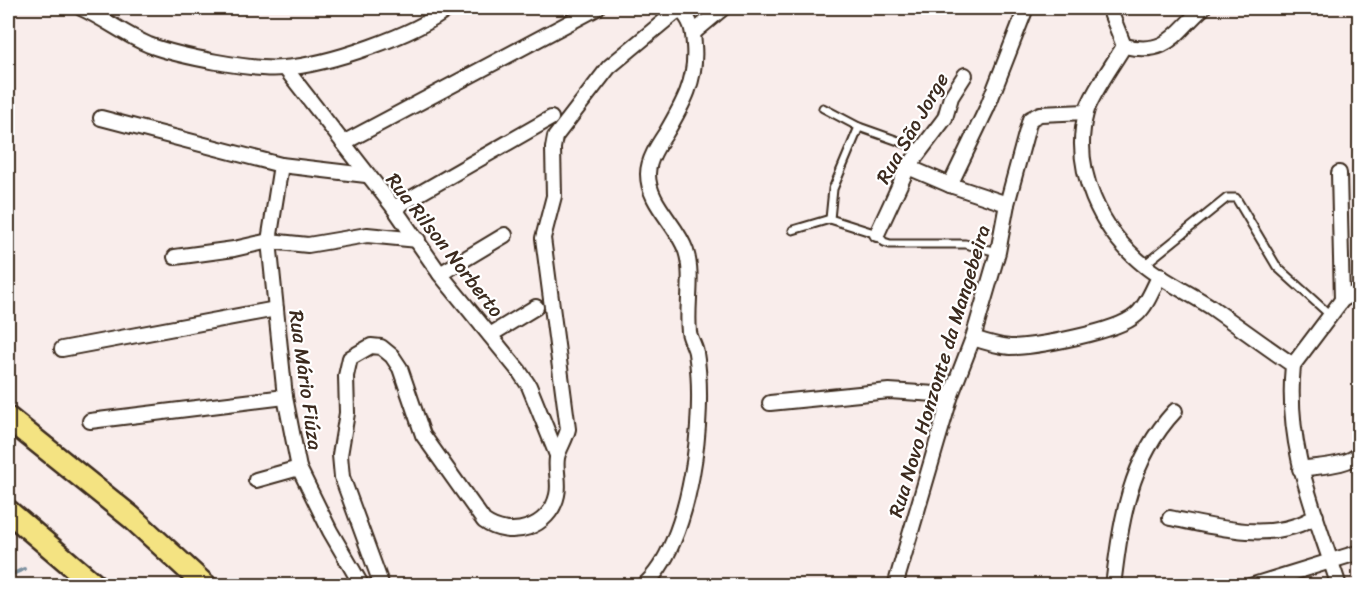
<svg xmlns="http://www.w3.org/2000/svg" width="1367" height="593" viewBox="0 0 1367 593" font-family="Sriracha,sans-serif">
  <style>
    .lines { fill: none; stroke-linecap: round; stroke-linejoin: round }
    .stream { stroke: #7e91a0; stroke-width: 4 }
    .lane-casing { stroke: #3b2a1e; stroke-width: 11 }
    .street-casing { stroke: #3b2a1e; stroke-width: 18 }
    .primary-casing { stroke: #3b2a1e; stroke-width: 26 }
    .lane { stroke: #fff; stroke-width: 7 }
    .street { stroke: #fff; stroke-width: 14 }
    .primary { stroke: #f4e382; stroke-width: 21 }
    .labels { text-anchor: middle; stroke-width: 4.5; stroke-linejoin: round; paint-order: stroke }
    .street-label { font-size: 20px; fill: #3b2a1e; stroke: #fff }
  </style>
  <rect width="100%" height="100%" fill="#f9edeb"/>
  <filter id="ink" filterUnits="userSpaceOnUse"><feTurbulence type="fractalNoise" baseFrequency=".0167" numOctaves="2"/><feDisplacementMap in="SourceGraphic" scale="12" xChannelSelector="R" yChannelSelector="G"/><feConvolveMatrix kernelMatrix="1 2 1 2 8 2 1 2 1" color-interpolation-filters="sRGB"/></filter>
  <g filter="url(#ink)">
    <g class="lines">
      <polyline class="stream" points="8,576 24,569"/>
      <defs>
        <g id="lane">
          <polyline points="823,108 859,127 921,149"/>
          <polyline points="830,219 833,189 859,127"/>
          <polyline points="793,230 830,219 877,234 884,242 890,244 965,244 998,252"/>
          <polyline points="1144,265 1227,198 1236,198 1277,267 1330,315"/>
        </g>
        <g id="street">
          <path d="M 81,8 C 104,18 125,35 149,45 C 178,56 253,71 283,68 C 328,65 415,35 449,8"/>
          <polyline points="1109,8 1124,46"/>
          <path d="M 1203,8 C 1174,34 1168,56 1124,46 C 1114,63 1090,96 1086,113 C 1071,170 1101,231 1145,266 C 1165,282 1190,293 1211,307 C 1238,326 1265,346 1293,365 C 1285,447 1314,509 1339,586"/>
          <polyline points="693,33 723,8"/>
          <polyline points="285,68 394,208 440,274 519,371 529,386 557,455"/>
          <polyline points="101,118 281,165 366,175"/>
          <polyline points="343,143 597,8"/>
          <polyline points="281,165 269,241 285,397 299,468 330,531 362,586"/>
          <polyline points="908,167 950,185 1007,204"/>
          <polyline points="1339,173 1342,300"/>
          <polyline points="950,185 987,108 1026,8"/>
          <polyline points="394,208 551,118"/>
          <polyline points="877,234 908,167 945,118 951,97 965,75"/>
          <polyline points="175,257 234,249 269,241 308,245 367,235 418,240"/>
          <polyline points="440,274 505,235"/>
          <polyline points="490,335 536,307"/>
          <path d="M 973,338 C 985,342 997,346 1010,347 C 1035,347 1117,332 1136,315 C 1147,306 1153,288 1160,275"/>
          <polyline points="62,349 276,309"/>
          <polyline points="1293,365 1342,300 1360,290"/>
          <polyline points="770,403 889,391 951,395"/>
          <polyline points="90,421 285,397"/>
          <path d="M 1300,469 C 1317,466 1349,466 1360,453"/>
          <polyline points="256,480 299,468"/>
          <path d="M 1170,518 C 1216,527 1273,544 1316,516"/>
          <path d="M 382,586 L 342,477 L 340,455 L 347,413 L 346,376 L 350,358 L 371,346 L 381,347 L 392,356 L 400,368 L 423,435 L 484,521 C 510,540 550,528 557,495 C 560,483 555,470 557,458 C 558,450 566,439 568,429 L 543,238 L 554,196 L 553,148 L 555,137 L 609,67 L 679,9 C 691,19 693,29 694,45 C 697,80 683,104 666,133 C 658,145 648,160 648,174 C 648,204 677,224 686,251 C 694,276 686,305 689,332 C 690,339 695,346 696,353 C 706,413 692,545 643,586"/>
          <polyline points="895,586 951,395 973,338 998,252 1007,204 1030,119 1040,114 1086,112"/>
          <path d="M 1113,586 C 1121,521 1129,460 1175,411"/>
          <polyline points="1250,586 1360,552"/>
        </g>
        <g id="primary">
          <polyline points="8,418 131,517 206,586"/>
          <polyline points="8,511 96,586"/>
        </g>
      </defs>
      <use href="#lane" class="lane-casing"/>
      <use href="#street" class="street-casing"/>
      <use href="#primary" class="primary-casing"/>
      <use href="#lane" class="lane"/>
      <use href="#street" class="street"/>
      <use href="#primary" class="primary"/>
    </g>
  </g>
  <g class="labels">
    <g class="street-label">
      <text transform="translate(912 128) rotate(-60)" y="7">Rua São Jorge</text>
      <text transform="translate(445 245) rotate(52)" y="7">Rua Rilson Norberto</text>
      <text transform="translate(939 371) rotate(-73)" y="7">Rua Novo Honzonte da Mangebeira</text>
      <text transform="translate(306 380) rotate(82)" y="7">Rua Mário Fiúza</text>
    </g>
  </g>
  <rect width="1367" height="593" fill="none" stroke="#fff" stroke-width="30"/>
  <rect x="15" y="15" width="1337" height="563" fill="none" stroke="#3b2a1e" stroke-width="2" filter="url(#ink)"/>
</svg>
